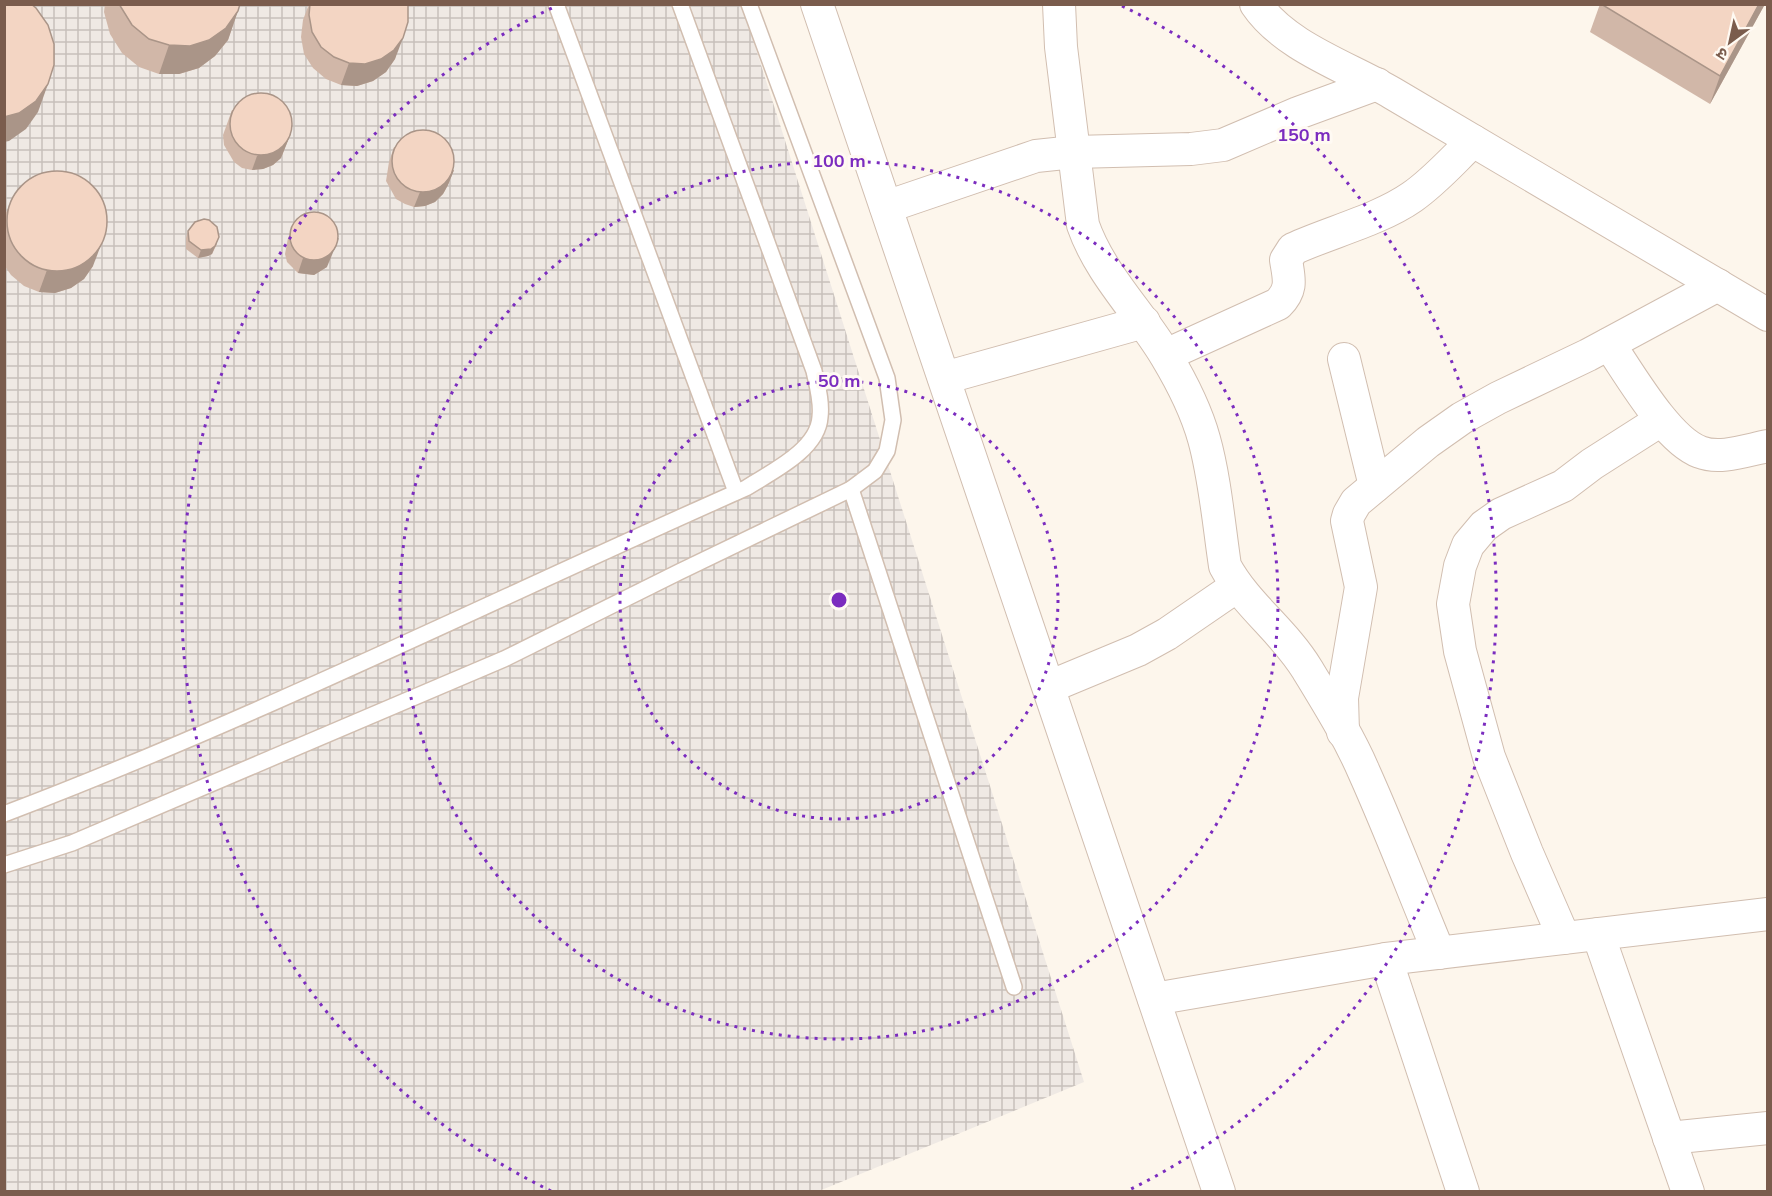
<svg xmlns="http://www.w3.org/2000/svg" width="1772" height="1196" viewBox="0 0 1772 1196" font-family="Mulish,'Noto Sans Devanagari',sans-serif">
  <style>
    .industrial { fill: url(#industrial-grid) }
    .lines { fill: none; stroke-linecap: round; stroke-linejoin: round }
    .lane-casing { stroke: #d1beb0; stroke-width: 18 }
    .street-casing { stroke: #d1beb0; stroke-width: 34 }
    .lane { stroke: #fff; stroke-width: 15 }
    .street { stroke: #fff; stroke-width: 32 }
    .wall { fill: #d1b7a8 }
    .shaded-wall { fill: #aa9588 }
    .building { fill: #f3d5c3; stroke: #aa9588; stroke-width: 1.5 }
    .ring { fill: none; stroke: #7b2cbf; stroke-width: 3; stroke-dasharray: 3 6 }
    .centre { fill: #7b2cbf; stroke: #fffaf3; stroke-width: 3 }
    .ring-label { font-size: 18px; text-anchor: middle; font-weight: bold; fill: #7b2cbf; stroke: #fffaf3; stroke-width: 6; stroke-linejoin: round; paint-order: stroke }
  </style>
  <defs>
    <pattern id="industrial-grid" width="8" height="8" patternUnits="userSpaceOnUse" patternTransform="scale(1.5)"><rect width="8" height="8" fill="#efe9e4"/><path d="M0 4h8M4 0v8" fill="none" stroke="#c7c0bb"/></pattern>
  </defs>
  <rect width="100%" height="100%" fill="#fdf6ec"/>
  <polygon class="industrial" points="5,5 742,5 1084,1082 819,1191 5,1192"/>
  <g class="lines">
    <defs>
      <g id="lane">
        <polyline points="556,4 736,492"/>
        <polyline points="851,489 1014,987"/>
        <path d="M 4,814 C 257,718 499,597 746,488 C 771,472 818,450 820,417 C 822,401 817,385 814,371 L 680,4"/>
        <polyline points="4,865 72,843 504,659 679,572 851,489 875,471 887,451 893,420 887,378 749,4"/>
      </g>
      <g id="street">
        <polyline points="817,4 1219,1192"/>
        <path d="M 1059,4 L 1061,47 L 1083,225 C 1100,274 1139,311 1166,356 C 1181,381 1196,410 1204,439 C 1215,478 1219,526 1225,566 C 1246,605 1284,631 1307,669 C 1327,702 1349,737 1364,772 C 1391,832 1414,893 1439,953"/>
        <path d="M 1256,4 C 1285,47 1348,67 1392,93 C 1517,167 1642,241 1768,315"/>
        <polyline points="886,207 1036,156 1074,152 1191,149 1223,145 1298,113 1377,84"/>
        <path d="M 1609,344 C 1629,373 1667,440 1700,452 C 1720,460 1747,450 1768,446"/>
        <path d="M 1166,355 L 1278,304 C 1293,289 1289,279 1286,260 L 1293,249 C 1330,232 1379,220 1412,197 C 1435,181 1453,160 1473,141"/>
        <polyline points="1344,359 1375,486"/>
        <polyline points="944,378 1144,322"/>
        <polyline points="1049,687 1138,650 1167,634 1237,586"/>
        <polyline points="1343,732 1342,698 1361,587 1347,521 1349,514 1356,502 1428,442 1462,418 1498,398 1588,355 1718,285"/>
        <polyline points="1598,934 1688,1192"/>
        <polyline points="1564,938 1527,853 1489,757 1460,651 1453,604 1460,566 1468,545 1484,526 1501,514 1563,486 1592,464 1661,420"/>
        <polyline points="1386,959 1463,1192"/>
        <polyline points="1154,999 1386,959 1768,914"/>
        <polyline points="1669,1138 1768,1128"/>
      </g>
    </defs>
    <use href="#lane" class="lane-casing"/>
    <use href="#street" class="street-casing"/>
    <use href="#lane" class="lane"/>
    <use href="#street" class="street"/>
  </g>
  <g class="wall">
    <polygon points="105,4 240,4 228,40 215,56 199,68 179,74 159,74 139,67 122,53 110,34 104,12"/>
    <polygon points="309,4 408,4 395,59 386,72 373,81 357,86 341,85 326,79 313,68 304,54 301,37 303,20"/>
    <polygon points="1600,4 1765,4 1710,104 1590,32"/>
    <polygon points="232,110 291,133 281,158 273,165 263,169 252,170 242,168 234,162 224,145 223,135"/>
    <polygon points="394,147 454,170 448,185 443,194 435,202 425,206 414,207 405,204 396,199 386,181 389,162"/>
    <polygon points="9,206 93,266 84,279 71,288 55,293 39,292 24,286 11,275 4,265 4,217"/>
    <polygon points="294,224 327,267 314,275 298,273 287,262 285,254 288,238"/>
    <polygon points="188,231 217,244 212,254 208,256 198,258 186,249 186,238"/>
  </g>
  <g class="shaded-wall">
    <polygon points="1759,4 1765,4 1710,104 1720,76"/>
    <polygon points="238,11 228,40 215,56 199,68 179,74 159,74 169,45"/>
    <polygon points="403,38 395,59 386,72 373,81 357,86 341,85 349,63"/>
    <polygon points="48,84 38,112 26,129 9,141 4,142 4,117"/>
    <polygon points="291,133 281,158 273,165 263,169 252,170 257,156"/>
    <polygon points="454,170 448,185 443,194 435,202 425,206 414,207 420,192"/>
    <polygon points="219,237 212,254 208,256 198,258 201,250"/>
    <polygon points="339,238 327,267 314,275 298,273 303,258"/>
    <polygon points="101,245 93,266 84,279 71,288 55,293 39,292 47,270"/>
  </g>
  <g class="building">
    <polygon points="4,4 31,4 36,8 48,25 54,44 54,65 48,84 36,101 19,113 4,117"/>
    <polygon points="119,4 240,4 238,11 226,28 209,40 190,46 169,45 149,39 132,25"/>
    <polygon points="310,4 408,4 408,22 403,38 394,50 381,59 365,64 349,63 334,57 321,47 312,32 309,15"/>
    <polygon points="1601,4 1759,4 1720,76"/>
    <circle cx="261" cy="124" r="31"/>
    <circle cx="423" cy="161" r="31"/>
    <circle cx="57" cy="221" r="50"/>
    <circle cx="314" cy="236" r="24"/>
    <polygon points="204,219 209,220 217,227 219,237 215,246 211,249 201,250 189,241 188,231 195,222"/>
  </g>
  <g class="ring">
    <circle cx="839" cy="600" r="219"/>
    <circle cx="839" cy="600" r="439"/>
    <path d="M551 1191A658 658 0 0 1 556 6M1122 6A658 658 0 0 1 1127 1191"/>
  </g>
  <circle cx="839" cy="600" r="9" class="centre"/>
  <g class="ring-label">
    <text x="1304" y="141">150 m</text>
    <text x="839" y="167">100 m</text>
    <text x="839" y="387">50 m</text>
  </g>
  <rect width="1772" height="1196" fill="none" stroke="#7a5c4d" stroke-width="12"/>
  <g transform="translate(1730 42) rotate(213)" stroke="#fffaf3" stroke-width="4.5" paint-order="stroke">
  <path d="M0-4.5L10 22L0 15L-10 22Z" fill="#7a5c4d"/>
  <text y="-9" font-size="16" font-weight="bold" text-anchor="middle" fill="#7a5c4d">उ</text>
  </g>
</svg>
